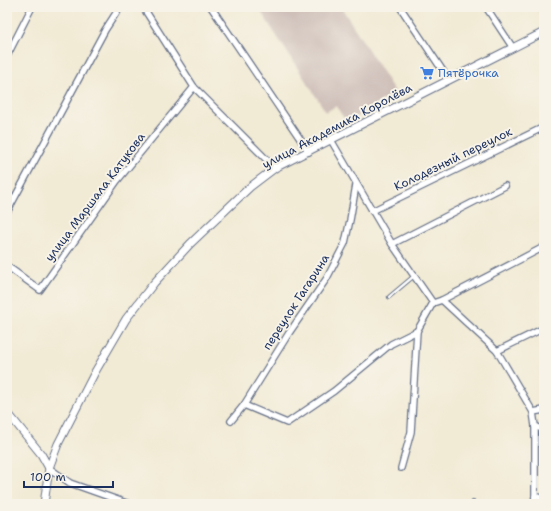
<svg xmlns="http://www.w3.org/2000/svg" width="551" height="511" viewBox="0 0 551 511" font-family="'Shantell Sans',sans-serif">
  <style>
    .industrial { fill: #cfc0ba }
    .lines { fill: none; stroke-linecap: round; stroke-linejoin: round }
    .service-casing { stroke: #667087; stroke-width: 4.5 }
    .minor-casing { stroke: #667087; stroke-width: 8 }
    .tertiary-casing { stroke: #667087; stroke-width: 9 }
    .service { stroke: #fff; stroke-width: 2.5 }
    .minor { stroke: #fff; stroke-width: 5.5 }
    .tertiary { stroke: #fff; stroke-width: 7 }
    .labels { text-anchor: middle; stroke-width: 4; stroke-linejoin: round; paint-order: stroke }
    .shop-label { font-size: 12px; fill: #366cbe; stroke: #f7f3e8; text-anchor: start }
    .street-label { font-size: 12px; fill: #1b2f5e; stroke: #f7f3e8 }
  </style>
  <rect width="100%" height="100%" fill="#f7f3e8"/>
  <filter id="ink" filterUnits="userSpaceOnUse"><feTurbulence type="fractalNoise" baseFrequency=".025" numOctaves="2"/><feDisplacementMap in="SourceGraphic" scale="8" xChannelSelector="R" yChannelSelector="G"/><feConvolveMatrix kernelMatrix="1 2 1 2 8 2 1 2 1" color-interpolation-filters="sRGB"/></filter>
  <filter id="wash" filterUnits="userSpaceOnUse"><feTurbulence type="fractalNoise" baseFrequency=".012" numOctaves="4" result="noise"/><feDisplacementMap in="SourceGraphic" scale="16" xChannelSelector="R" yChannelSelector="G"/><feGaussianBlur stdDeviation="0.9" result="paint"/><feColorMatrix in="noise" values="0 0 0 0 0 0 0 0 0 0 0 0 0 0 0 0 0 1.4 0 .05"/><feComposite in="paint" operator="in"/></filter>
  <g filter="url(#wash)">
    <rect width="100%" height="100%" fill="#f1ead4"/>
    <polygon class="industrial" points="258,7 341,7 395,92 347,123 336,106 326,112"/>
  </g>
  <g filter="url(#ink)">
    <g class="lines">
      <defs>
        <g id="service">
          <polyline points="389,297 414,276"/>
          <polyline points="473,502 474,504"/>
        </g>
        <g id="minor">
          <polyline points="143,7 194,87 275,168"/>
          <polyline points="211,7 309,152"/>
          <polyline points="400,7 449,80"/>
          <polyline points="486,7 513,48"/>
          <polyline points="541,7 544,12"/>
          <polyline points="7,56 32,7"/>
          <polyline points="331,140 392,244 433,303"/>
          <polyline points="372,211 544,127"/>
          <polyline points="7,212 105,30 120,7"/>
          <polyline points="392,244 505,186"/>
          <polyline points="7,266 40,290 117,181 194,87"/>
          <polyline points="442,300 544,247"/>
          <polyline points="433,303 442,300 497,351 533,412 535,426 535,496 534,504"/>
          <polyline points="497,351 544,328"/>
          <polyline points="244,405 287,423 334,391 391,344 417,331 433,303"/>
          <polyline points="533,412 544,410"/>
          <polyline points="231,421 244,405 289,333 327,278 345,243 350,220 356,185"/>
          <polyline points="535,426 544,430"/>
          <polyline points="49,468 70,483 129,504"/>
          <polyline points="401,468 411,432 417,331"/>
          <polyline points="535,496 544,499"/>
        </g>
        <g id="tertiary">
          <polyline points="7,412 41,454 49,468"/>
          <polyline points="44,504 49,468 58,444 95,372 126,319 154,283 190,244 250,187 275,168 544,32"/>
        </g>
      </defs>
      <use href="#service" class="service-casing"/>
      <use href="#minor" class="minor-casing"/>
      <use href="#tertiary" class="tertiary-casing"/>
      <use href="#service" class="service"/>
      <use href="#minor" class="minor"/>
      <use href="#tertiary" class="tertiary"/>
    </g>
  </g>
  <defs>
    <symbol id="supermarket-bare" viewBox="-9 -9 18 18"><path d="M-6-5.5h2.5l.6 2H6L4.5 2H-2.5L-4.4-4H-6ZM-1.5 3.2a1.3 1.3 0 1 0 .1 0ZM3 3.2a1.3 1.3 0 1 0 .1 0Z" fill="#3f7fe0" stroke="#f7f3e8" stroke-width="2.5" paint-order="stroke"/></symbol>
  </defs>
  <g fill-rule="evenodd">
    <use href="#supermarket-bare" x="417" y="63" width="20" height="20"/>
  </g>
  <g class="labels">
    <g class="shop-label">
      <text x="438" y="77">Пятёрочка</text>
    </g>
    <g class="street-label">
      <text transform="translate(337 126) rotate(-28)" y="4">улица Академика Королёва</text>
      <text transform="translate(453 159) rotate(-26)" y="4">Колодезный переулок</text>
      <text transform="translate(95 197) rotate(-53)" y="4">улица Маршала Катукова</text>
      <text transform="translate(296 302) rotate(-57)" y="4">переулок Гагарина</text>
    </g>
  </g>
  <rect width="551" height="511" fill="none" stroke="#f7f3e8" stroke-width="24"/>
  <path d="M24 481v6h89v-6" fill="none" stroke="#1b2f5e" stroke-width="2"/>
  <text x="30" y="481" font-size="12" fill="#1b2f5e" stroke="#f7f3e8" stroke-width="3" paint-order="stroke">100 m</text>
</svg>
